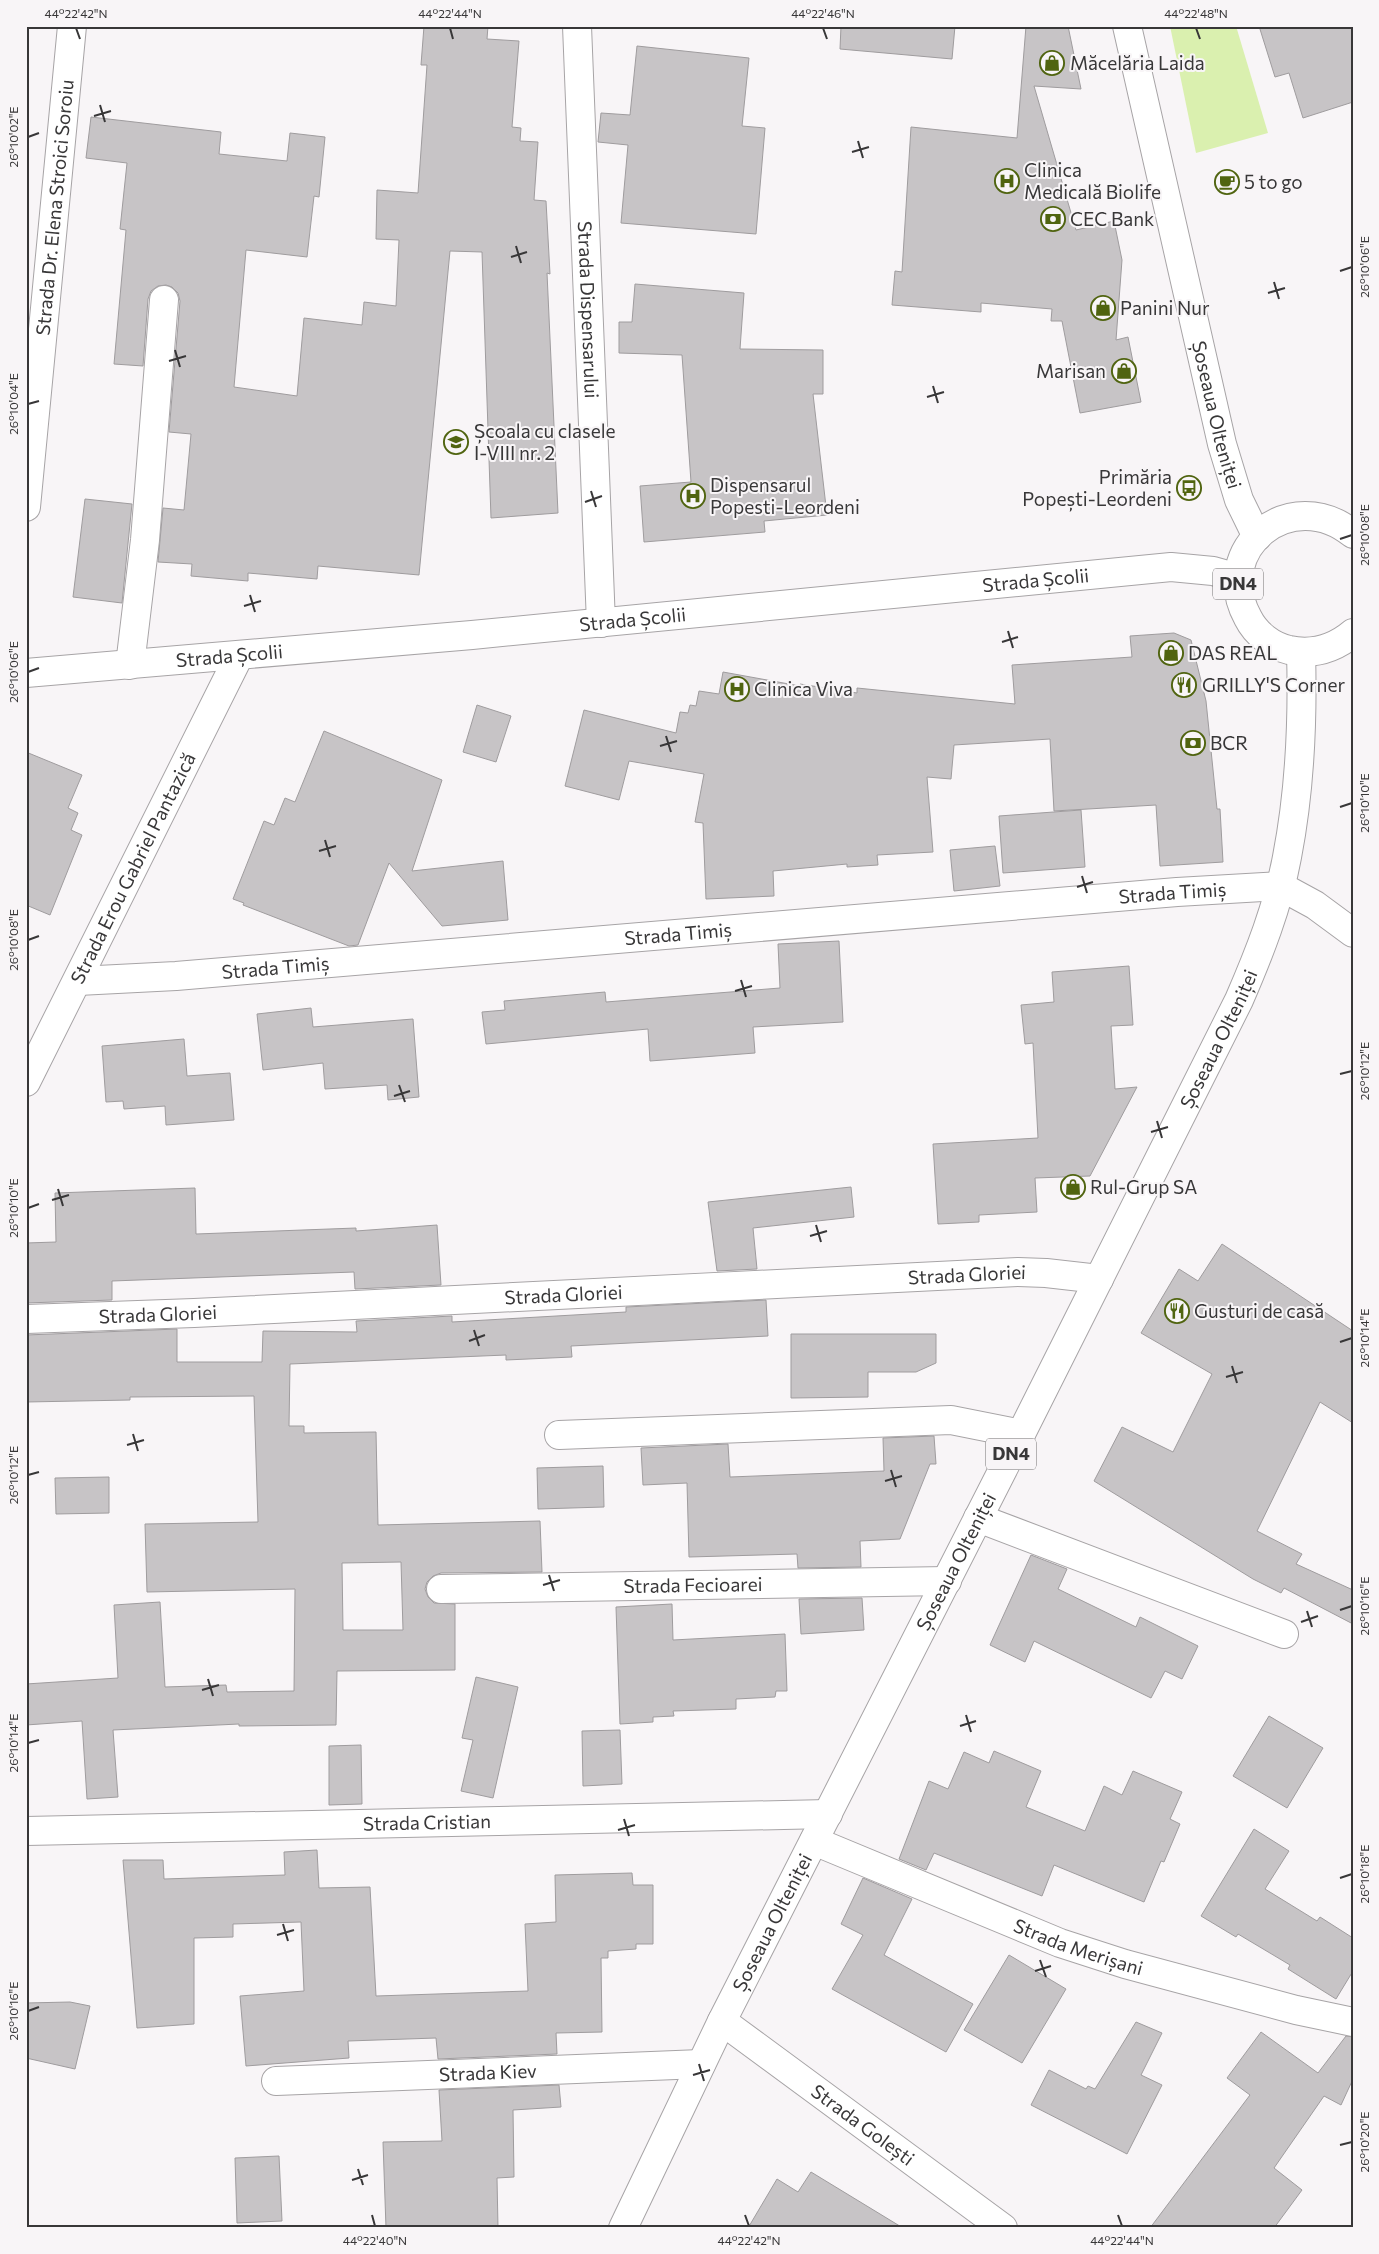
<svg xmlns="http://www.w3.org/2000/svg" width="1379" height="2254" viewBox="0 0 1379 2254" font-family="Commissioner,sans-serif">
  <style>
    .green { fill: #daf0af }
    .building { fill: #c7c4c6; stroke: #9f9c9e; fill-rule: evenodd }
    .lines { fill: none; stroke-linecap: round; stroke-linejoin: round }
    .minor-casing { stroke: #a7a4a6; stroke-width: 30 }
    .major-casing { stroke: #a7a4a6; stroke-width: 30 }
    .minor { stroke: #fff; stroke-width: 28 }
    .major { stroke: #fff; stroke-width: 28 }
    .ticks { fill: none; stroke: #383738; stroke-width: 2 }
    .labels { text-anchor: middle; stroke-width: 4; stroke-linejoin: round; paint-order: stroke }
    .shield { fill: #f8f5f7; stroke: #727071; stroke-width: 1 }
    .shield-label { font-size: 18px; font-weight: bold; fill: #383738 }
    .poi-label { font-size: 19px; fill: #383738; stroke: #f8f5f7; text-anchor: start }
    .street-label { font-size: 19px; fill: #383738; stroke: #f8f5f7 }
    .neatline { fill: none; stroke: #383738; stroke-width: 2 }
    .ticks-label { font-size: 12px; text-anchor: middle; fill: #383738 }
  </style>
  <rect width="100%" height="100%" fill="#f8f5f7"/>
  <polygon class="green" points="1170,26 1236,26 1268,133 1196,153"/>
  <g class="building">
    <polygon points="424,26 488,26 487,39 519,41 512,127 521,128 520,141 538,142 534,200 546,201 550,274 547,273 558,513 491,518 482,252 450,251 419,575 318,566 317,579 248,573 248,581 191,576 192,564 158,562 163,508 184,510 191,434 169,432 180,301 178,293 172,287 166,285 158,286 151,291 148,299 143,366 114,364 126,230 120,229 127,163 86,158 91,117 221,132 219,154 287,161 290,133 325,137 319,197 314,196 307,257 246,250 234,387 297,396 304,318 362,325 364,302 396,306 399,240 376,239 377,190 418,193 427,65 421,65"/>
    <polygon points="841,26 955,26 952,59 840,49"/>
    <polygon points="1026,26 1068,26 1081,89 1034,86 1076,230 1114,221 1122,260 1116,340 1128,337 1141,402 1080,413 1062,321 1051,321 1052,309 981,303 981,312 892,305 895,271 902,272 911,127 1017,138"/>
    <polygon points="1259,26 1353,26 1353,102 1303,118 1289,73 1275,77"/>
    <polygon points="637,46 749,58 742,126 765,128 756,234 621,223 628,145 598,142 601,113 630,115"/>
    <polygon points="635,284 744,293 740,349 823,350 823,394 813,394 827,515 764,521 765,532 644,542 640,486 691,482 682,355 619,353 619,322 632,322"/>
    <polygon points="85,499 132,504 122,603 73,597"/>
    <polygon points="1174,633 1191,640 1206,701 1217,809 1220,809 1223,862 1160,866 1156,805 1054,811 1050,739 954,745 951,779 927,777 933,852 877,855 878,865 847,867 847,864 773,871 774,896 706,899 703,823 695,822 704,774 629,761 619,800 565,786 584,710 676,733 680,712 688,713 690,705 696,706 699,691 719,694 723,672 800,686 800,684 857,693 857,688 1015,704 1012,665 1132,657 1130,636"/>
    <polygon points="477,705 511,716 496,762 463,752"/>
    <polygon points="324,731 442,780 412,871 503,861 508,920 442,926 389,863 358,945 349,946 243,905 244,903 233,899 264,821 274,825 285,798 295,802"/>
    <polygon points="26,752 82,775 68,808 78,813 71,830 82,835 50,915 26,905"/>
    <polygon points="1081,810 1085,867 1003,873 999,816"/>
    <polygon points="995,846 1000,886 954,891 950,850"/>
    <polygon points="839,941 843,1022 753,1027 755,1053 650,1061 648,1029 486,1044 482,1012 505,1010 504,1001 605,992 606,1002 780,988 778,944"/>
    <polygon points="1129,966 1133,1025 1111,1026 1115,1089 1137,1087 1090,1176 1035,1178 1037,1212 979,1215 979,1222 938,1224 933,1144 1038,1138 1033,1043 1025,1044 1021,1005 1054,1002 1052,972"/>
    <polygon points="311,1008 313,1027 413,1019 419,1097 388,1100 387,1085 325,1089 323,1063 263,1070 257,1014"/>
    <polygon points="184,1039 187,1076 230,1073 234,1120 166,1125 165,1106 124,1109 123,1101 106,1102 102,1046"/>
    <polygon points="851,1187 854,1217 753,1228 757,1269 717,1271 708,1202"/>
    <polygon points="195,1188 196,1234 356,1228 356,1231 437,1225 441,1285 355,1289 354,1272 112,1281 112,1300 26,1303 26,1243 56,1242 55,1193"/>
    <polygon points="1222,1244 1353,1331 1353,1423 1320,1402 1257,1531 1302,1554 1296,1564 1353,1590 1353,1624 1284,1588 1281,1593 1253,1579 1094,1481 1122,1427 1173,1452 1212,1374 1141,1333 1179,1269 1198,1281"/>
    <path d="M 766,1300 L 768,1336 L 571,1346 L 572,1357 L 506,1360 L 506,1355 L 290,1364 L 289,1426 L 304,1426 L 304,1433 L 376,1432 L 378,1525 L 540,1521 L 542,1572 L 441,1573 L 433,1576 L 427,1582 L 425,1589 L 428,1597 L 434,1603 L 455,1604 L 455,1670 L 337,1671 L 336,1725 L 239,1726 L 239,1724 L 113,1730 L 118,1797 L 87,1799 L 82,1721 L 26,1725 L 26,1684 L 118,1678 L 114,1605 L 160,1602 L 165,1687 L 226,1685 L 227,1692 L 294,1691 L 295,1589 L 147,1592 L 145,1524 L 258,1522 L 254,1396 L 130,1397 L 130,1400 L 26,1402 L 26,1335 L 177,1329 L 177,1362 L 262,1362 L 263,1331 L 357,1332 L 356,1321 L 452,1316 L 452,1322 L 626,1312 L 626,1307 ZM 401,1562 L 403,1630 L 343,1630 L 342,1563 Z"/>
    <polygon points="791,1334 936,1334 936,1363 916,1372 868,1372 868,1397 791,1398"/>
    <polygon points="934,1436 936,1464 930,1464 900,1539 860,1541 861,1567 798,1568 797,1554 689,1557 687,1483 643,1485 641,1448 728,1444 730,1477 884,1471 883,1438"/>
    <polygon points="603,1466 604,1507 538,1509 537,1468"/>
    <polygon points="109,1477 109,1513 56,1514 55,1478"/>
    <polygon points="1031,1555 1067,1569 1058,1589 1136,1627 1140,1617 1198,1646 1182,1679 1165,1671 1151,1698 1034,1641 1025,1662 990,1645"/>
    <polygon points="862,1598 864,1630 801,1634 799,1599"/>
    <polygon points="672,1604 673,1640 785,1634 787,1691 776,1691 775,1697 736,1699 736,1709 673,1711 674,1716 653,1717 653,1722 620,1724 616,1607"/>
    <polygon points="476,1677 518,1687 493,1798 461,1791 473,1740 462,1738"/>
    <polygon points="1269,1716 1323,1748 1287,1808 1233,1776"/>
    <polygon points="620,1730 622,1784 583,1786 582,1731"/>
    <polygon points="361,1745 362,1804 329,1805 329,1746"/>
    <polygon points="994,1751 1041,1771 1026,1807 1085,1831 1104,1786 1122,1795 1133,1771 1182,1792 1170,1819 1180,1824 1164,1862 1161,1861 1144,1902 1054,1865 1042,1896 934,1853 926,1870 899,1859 929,1781 948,1789 964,1752 989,1763"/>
    <polygon points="1254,1829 1289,1851 1265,1889 1317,1921 1320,1917 1353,1938 1353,1971 1336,1999 1288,1969 1290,1965 1238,1934 1236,1937 1201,1916"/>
    <polygon points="317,1850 319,1888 370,1887 376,1996 528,1991 525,1924 556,1922 555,1875 632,1873 633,1885 653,1885 653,1944 636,1944 636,1949 608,1951 608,1958 601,1958 602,2032 556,2033 557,2054 438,2059 436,2038 348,2041 349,2058 246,2066 240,1996 304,1991 301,1922 233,1924 233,1937 194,1938 194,2024 137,2028 123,1860 163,1860 164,1879 285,1875 284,1852"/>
    <polygon points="863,1878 912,1899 884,1955 973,2004 946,2052 832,1989 863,1935 841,1924"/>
    <polygon points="1009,1955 1066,1989 1022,2063 964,2030"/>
    <polygon points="70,2002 90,2006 75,2069 26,2058 26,2003"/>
    <polygon points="1136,2022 1162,2033 1141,2075 1162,2085 1127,2154 1031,2105 1049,2070 1086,2089 1088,2086 1095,2089"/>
    <polygon points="1261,2032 1318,2073 1346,2036 1353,2037 1353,2079 1341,2105 1324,2096 1274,2168 1302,2190 1274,2228 1150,2228 1250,2095 1227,2078"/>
    <polygon points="559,2085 561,2107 513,2110 514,2177 497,2178 498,2228 386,2228 383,2142 442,2141 439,2090"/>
    <polygon points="279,2156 282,2221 237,2223 235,2158"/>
    <polygon points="811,2172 903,2228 748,2228 777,2179 798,2192"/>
  </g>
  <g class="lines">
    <defs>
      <g id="minor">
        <path id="s1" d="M 577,26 L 601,623"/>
        <path id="s2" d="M 26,507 L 72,26"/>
        <polyline points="130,665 145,540 164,300"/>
        <path id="s3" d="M 26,673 L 472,635 L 1171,567 L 1213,571 L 1238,578"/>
        <path id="s4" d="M 78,981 L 176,976 L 1177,892 L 1280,886 L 1315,905 L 1353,933"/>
        <path id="s5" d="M 26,1082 L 239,656"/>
        <path id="s6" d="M 26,1319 L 194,1313 L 1018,1272 L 1046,1273 L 1099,1279"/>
        <polyline points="559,1435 951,1420 1021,1434"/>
        <polyline points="978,1518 1284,1634"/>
        <path id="s7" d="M 441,1589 L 947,1581"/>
        <path id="s8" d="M 26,1831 L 828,1814"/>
        <path id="s9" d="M 814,1841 L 1060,1943 L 1125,1964 L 1296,2010 L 1353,2022"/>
        <path id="s10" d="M 722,2021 L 1003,2228"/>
        <path id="s11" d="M 276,2081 L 701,2064"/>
      </g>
      <g id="major">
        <path id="s12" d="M 1127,26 L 1222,444 L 1239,500 L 1257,537"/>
        <path d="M 1353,534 C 1291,483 1210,549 1248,618 C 1256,634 1272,646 1289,650 C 1313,655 1334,649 1353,633"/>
        <path id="s13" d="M 623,2228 L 722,2021 L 1021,1434 L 1239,1000 C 1259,954 1278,906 1287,857 C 1300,790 1303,720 1301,652"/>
      </g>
    </defs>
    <use href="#minor" class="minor-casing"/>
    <use href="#major" class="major-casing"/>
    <use href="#minor" class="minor"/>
    <use href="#major" class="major"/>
  </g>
  <path class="ticks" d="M 76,28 L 80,39M 450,28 L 453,39M 823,28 L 827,39M 1196,28 L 1200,39M 100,105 L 105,122M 94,116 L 111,111M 28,137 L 39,133M 858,141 L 863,158M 852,152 L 869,147M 516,246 L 521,263M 511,257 L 527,252M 1340,271 L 1352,267M 1274,282 L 1279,299M 1268,293 L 1285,288M 175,350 L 180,367M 169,361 L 186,356M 933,386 L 938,403M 927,397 L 944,392M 28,404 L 39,401M 591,491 L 596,507M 585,502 L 602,496M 1340,539 L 1352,535M 250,595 L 255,612M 244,606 L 261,601M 1008,631 L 1013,648M 1002,642 L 1018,637M 28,672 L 39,668M 666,736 L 671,752M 660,746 L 677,741M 1340,807 L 1352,803M 325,840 L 330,857M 319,851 L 336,846M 1082,876 L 1087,893M 1077,887 L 1093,882M 28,940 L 39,936M 741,980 L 746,997M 735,991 L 752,986M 1340,1074 L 1352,1071M 399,1085 L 405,1102M 394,1096 L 410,1091M 1157,1121 L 1162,1138M 1151,1132 L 1168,1127M 58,1189 L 63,1206M 52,1200 L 69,1195M 28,1208 L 39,1204M 816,1225 L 821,1242M 810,1236 L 827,1231M 474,1330 L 479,1346M 469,1341 L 485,1335M 1340,1342 L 1352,1338M 1232,1366 L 1237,1383M 1226,1377 L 1243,1372M 133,1434 L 138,1451M 127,1445 L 144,1440M 891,1470 L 896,1487M 28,1475 L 39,1472M 885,1481 L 902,1476M 549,1575 L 554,1591M 543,1585 L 560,1580M 1340,1610 L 1352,1606M 1307,1611 L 1312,1627M 1301,1622 L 1318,1616M 208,1679 L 213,1696M 202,1690 L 219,1685M 966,1715 L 971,1732M 960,1726 L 976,1721M 28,1743 L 39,1740M 624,1819 L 629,1836M 618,1830 L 635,1825M 1340,1878 L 1352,1874M 283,1924 L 288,1941M 277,1935 L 294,1930M 1040,1960 L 1046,1977M 1035,1971 L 1051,1966M 28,2011 L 39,2007M 699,2064 L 704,2081M 693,2075 L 710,2070M 1340,2145 L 1352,2142M 358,2169 L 363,2185M 352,2180 L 368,2175M 372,2215 L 375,2226M 745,2215 L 749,2226M 1118,2215 L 1122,2226"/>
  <defs>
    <symbol id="shop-ring" viewBox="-11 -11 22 22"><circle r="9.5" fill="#f8f5f7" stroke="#506410" stroke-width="1.5"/><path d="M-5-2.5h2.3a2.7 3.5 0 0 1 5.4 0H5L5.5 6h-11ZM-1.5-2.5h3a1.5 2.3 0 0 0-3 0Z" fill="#506410"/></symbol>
    <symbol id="hospital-ring" viewBox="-11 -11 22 22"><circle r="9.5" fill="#f8f5f7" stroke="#506410" stroke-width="1.5"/><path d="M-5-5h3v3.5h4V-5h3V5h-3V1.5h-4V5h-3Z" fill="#506410"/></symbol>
    <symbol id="cafe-ring" viewBox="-11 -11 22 22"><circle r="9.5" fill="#f8f5f7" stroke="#506410" stroke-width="1.5"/><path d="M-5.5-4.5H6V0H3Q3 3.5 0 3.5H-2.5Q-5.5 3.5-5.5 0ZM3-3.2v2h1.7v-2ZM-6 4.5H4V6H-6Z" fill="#506410"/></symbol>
    <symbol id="bank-ring" viewBox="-11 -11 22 22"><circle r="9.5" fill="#f8f5f7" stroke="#506410" stroke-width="1.5"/><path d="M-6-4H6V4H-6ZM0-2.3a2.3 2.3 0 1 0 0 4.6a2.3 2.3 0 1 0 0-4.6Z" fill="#506410"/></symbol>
    <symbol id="school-ring" viewBox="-11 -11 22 22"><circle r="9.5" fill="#f8f5f7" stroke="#506410" stroke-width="1.5"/><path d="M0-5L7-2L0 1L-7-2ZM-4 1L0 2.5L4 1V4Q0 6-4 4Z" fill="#506410"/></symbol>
    <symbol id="bus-ring" viewBox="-11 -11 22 22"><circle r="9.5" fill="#f8f5f7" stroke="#506410" stroke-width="1.5"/><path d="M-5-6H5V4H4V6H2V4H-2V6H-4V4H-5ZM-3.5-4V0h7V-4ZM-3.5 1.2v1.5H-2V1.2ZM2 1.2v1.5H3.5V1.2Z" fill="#506410"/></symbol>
    <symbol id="restaurant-ring" viewBox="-11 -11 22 22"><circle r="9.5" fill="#f8f5f7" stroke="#506410" stroke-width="1.5"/><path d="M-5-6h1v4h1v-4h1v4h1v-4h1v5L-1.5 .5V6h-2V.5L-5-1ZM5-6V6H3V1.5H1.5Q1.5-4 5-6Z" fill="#506410"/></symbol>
  </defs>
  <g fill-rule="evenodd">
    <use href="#shop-ring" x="1038" y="49" width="28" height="28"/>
    <use href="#hospital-ring" x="993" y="167" width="28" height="28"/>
    <use href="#cafe-ring" x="1213" y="168" width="28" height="28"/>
    <use href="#bank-ring" x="1039" y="205" width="28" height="28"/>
    <use href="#shop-ring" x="1089" y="294" width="28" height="28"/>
    <use href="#shop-ring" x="1110" y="357" width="28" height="28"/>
    <use href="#school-ring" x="442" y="428" width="28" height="28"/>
    <use href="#bus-ring" x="1175" y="474" width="28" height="28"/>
    <use href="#hospital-ring" x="679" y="482" width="28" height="28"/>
    <use href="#shop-ring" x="1157" y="639" width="28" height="28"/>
    <use href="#restaurant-ring" x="1170" y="671" width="28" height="28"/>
    <use href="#hospital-ring" x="723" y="675" width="28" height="28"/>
    <use href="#bank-ring" x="1179" y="729" width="28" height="28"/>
    <use href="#shop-ring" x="1059" y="1173" width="28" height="28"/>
    <use href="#restaurant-ring" x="1163" y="1297" width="28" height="28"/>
  </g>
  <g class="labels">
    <g class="shield">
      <rect x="1213" y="568.5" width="50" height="31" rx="4"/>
      <rect x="986" y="1438.5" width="50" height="31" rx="4"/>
    </g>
    <g class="shield-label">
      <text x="1238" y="590">DN4</text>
      <text x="1011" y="1460">DN4</text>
    </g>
    <g class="poi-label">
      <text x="1070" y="70">Măcelăria Laida</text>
      <text x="1024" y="177">Clinica<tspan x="1024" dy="22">Medicală Biolife</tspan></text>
      <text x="1244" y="189">5 to go</text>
      <text x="1070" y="226">CEC Bank</text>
      <text x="1120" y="315">Panini Nur</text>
      <text x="1106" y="378" text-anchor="end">Marisan</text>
      <text x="474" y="438">Școala cu clasele<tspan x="474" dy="22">I-VIII nr. 2</tspan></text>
      <text x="1172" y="484" text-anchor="end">Primăria<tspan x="1172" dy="22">Popești-Leordeni</tspan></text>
      <text x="710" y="492">Dispensarul<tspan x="710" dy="22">Popesti-Leordeni</tspan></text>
      <text x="1188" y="660">DAS REAL</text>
      <text x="1202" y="692">GRILLY'S Corner</text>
      <text x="754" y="696">Clinica Viva</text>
      <text x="1210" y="750">BCR</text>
      <text x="1090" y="1194">Rul-Grup SA</text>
      <text x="1194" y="1318">Gusturi de casă</text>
    </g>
    <g class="street-label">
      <text dy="7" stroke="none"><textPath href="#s2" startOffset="301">Strada Dr. Elena Stroici Soroiu</textPath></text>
      <text dy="7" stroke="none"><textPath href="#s1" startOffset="284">Strada Dispensarului</textPath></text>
      <text dy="7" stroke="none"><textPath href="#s12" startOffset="399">Șoseaua Olteniței</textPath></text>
      <text dy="7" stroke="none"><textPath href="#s3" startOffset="1014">Strada Școlii</textPath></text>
      <text dy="7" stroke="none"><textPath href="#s3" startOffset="609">Strada Școlii</textPath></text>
      <text dy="7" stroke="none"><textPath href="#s3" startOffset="204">Strada Școlii</textPath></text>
      <text dy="7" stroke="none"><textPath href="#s5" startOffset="239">Strada Erou Gabriel Pantazică</textPath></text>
      <text dy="7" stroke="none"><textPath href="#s4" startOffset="1098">Strada Timiș</textPath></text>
      <text dy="7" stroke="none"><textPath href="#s4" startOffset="602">Strada Timiș</textPath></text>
      <text dy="7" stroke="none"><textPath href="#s4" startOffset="198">Strada Timiș</textPath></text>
      <text dy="7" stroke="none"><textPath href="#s13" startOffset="1330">Șoseaua Olteniței</textPath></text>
      <text dy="7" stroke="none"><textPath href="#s6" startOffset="942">Strada Gloriei</textPath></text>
      <text dy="7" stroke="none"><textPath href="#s6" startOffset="538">Strada Gloriei</textPath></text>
      <text dy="7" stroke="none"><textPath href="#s6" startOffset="132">Strada Gloriei</textPath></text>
      <text dy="7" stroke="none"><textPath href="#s13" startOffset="745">Șoseaua Olteniței</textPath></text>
      <text dy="7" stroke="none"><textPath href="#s7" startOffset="252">Strada Fecioarei</textPath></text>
      <text dy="7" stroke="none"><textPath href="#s8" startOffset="401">Strada Cristian</textPath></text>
      <text dy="7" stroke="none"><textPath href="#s13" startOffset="340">Șoseaua Olteniței</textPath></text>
      <text dy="7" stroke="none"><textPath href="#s9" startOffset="285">Strada Merișani</textPath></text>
      <text dy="7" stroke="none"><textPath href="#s11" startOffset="212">Strada Kiev</textPath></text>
      <text dy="7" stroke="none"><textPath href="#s10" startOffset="175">Strada Golești</textPath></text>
    </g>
  </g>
  <rect width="1379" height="2254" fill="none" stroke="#f8f5f7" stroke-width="55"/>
  <rect x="28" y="28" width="1324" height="2198" class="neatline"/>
  <g class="ticks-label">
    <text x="76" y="18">44°22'42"N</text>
    <text x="450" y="18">44°22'44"N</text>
    <text x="823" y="18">44°22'46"N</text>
    <text x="1196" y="18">44°22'48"N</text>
    <text transform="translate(14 137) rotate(-90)" y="4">26°10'02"E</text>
    <text transform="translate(1365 267) rotate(-90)" y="4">26°10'06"E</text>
    <text transform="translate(14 404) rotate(-90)" y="4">26°10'04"E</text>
    <text transform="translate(1365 535) rotate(-90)" y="4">26°10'08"E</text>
    <text transform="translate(14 672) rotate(-90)" y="4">26°10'06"E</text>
    <text transform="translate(1365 803) rotate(-90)" y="4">26°10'10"E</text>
    <text transform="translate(14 940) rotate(-90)" y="4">26°10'08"E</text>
    <text transform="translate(1365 1071) rotate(-90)" y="4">26°10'12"E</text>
    <text transform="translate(14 1208) rotate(-90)" y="4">26°10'10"E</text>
    <text transform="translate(1365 1338) rotate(-90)" y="4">26°10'14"E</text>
    <text transform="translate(14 1475) rotate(-90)" y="4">26°10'12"E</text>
    <text transform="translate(1365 1606) rotate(-90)" y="4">26°10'16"E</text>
    <text transform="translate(14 1743) rotate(-90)" y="4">26°10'14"E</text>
    <text transform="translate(1365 1874) rotate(-90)" y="4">26°10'18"E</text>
    <text transform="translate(14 2011) rotate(-90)" y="4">26°10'16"E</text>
    <text transform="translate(1365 2142) rotate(-90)" y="4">26°10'20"E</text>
    <text x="375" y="2245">44°22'40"N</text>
    <text x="749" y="2245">44°22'42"N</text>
    <text x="1122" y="2245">44°22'44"N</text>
  </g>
</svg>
